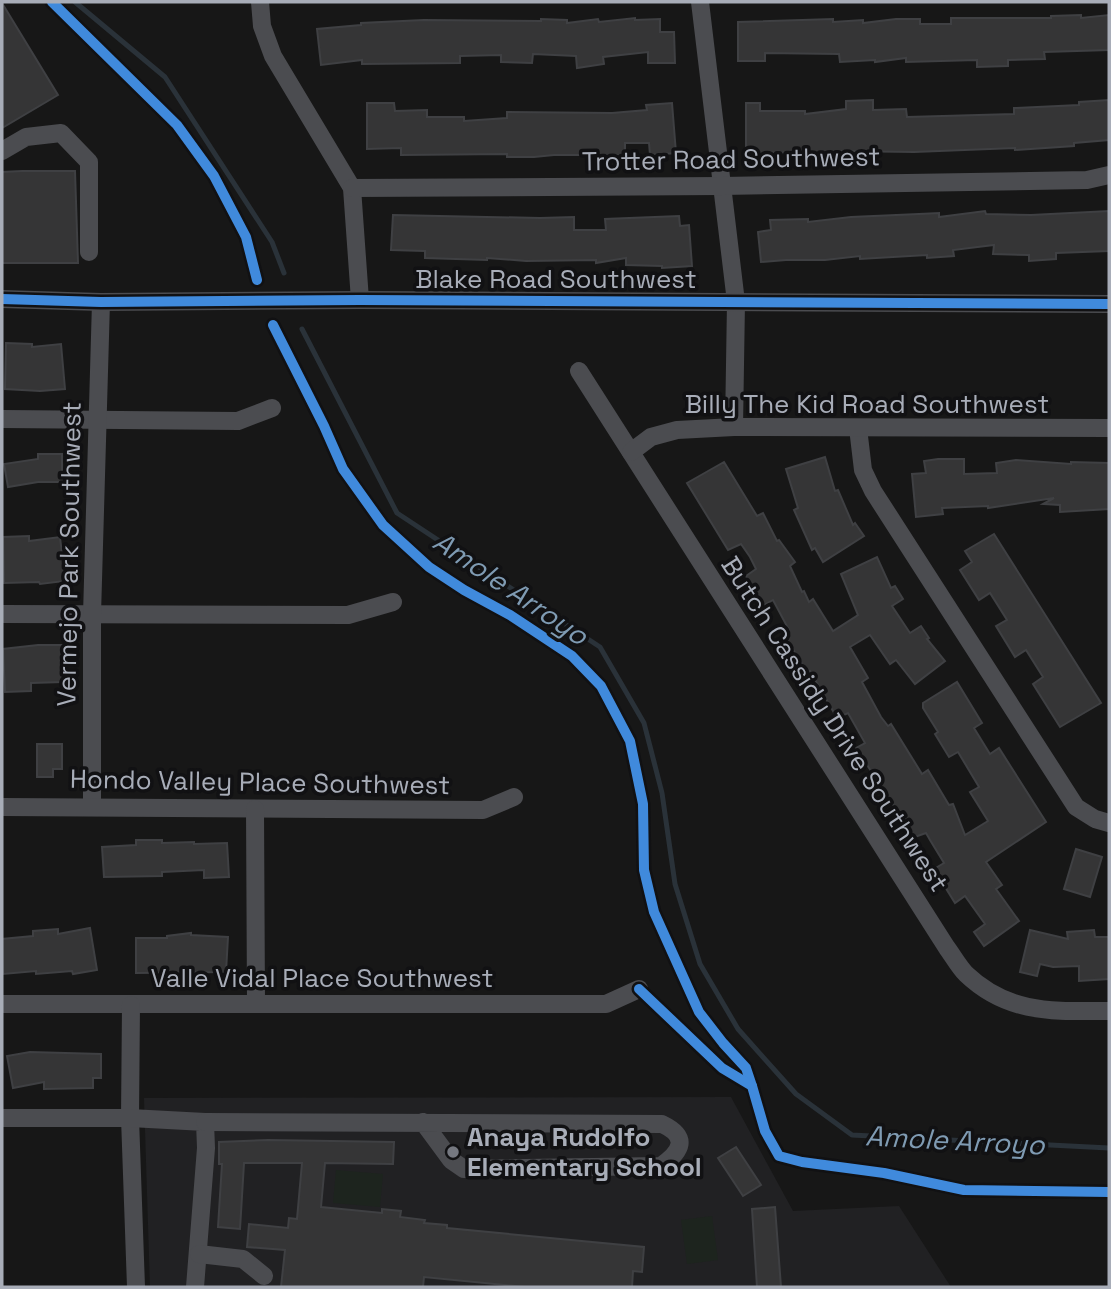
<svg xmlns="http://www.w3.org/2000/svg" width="1111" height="1289" viewBox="0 0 1111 1289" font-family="'Space Grotesk',sans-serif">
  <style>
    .built { fill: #212123 }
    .green { fill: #1d241e }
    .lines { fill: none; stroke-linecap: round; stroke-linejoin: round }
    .stream { stroke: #2a3239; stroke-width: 5 }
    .building { fill: #353536; stroke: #3f4043; stroke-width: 2 }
    .minor { stroke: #4b4c50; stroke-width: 18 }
    .cycleway-casing { stroke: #111113; stroke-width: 15 }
    .cycleway { stroke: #408adc; stroke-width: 10 }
    .poi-dot { fill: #757880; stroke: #111113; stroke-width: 2.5 }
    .labels { text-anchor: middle; stroke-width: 7; stroke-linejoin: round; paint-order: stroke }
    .street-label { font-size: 26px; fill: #a8adb8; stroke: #111113 }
    .poi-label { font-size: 26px; font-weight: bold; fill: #a8adb8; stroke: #111113; text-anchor: start }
    .water-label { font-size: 28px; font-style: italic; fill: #7f9bb3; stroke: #111113 }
  </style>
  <rect width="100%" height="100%" fill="#171717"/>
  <polygon class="built" points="731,1097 793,1211 899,1206 951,1287 150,1287 144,1098"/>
  <g class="green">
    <polygon points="336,1170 383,1174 380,1207 333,1203"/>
    <polygon points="712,1216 718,1260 687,1264 681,1220"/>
  </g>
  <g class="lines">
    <g class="stream">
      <polyline points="75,2 165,77 272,242 284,273"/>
      <polyline points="302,329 397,513 600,647 644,723 662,793 675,884 700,964 738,1029 796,1094 852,1135 1109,1148"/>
    </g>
  </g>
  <g class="building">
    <polygon points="2,3 58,95 2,128"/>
    <polygon points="1081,15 1081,18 1109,15 1109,50 1044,52 1045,59 1008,60 1008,66 977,67 977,60 906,62 906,58 875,62 875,60 840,62 839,54 765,53 765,61 738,61 738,22 833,19 833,22 863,20 863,23 896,19 920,19 920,24 951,24 951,18 1051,18 1051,16"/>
    <polygon points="635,18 635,20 660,19 660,32 674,32 675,63 648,63 648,52 603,57 604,64 577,68 576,56 533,54 532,63 501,62 501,55 460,56 460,63 362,64 362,60 321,65 317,29 361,25 361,23 424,20 541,21 541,19 567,20 567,23 598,19 599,22"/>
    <polygon points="873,100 873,110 906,109 907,117 1014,114 1014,108 1079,105 1079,102 1109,100 1109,140 1074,143 1074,146 1015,150 1015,148 914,152 842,151 816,155 816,152 746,153 746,103 760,103 760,111 805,111 805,114 846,109 846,101"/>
    <polygon points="367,103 394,103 395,111 427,110 427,117 464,117 464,121 507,118 507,112 612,113 647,110 646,105 672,103 676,153 650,155 649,143 625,143 625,155 554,155 534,157 507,157 507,154 401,155 401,148 367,149"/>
    <polygon points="22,171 75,171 78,263 2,263 2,172"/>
    <polygon points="985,211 986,214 1031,215 1109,211 1109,251 1056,253 1056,259 1029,261 1029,255 993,254 994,245 953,250 954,256 927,258 927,255 860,259 860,256 825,260 786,260 761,262 758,232 771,230 770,220 808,219 808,222 851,217 919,214 939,213 939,217"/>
    <polygon points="393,215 540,218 574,217 574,230 606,230 605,219 679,216 680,226 689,225 692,266 662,268 662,266 626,265 626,258 596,263 596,260 526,261 487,258 487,260 425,258 425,251 391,250"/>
    <polygon points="6,343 32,344 32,347 61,344 65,389 40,391 5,389"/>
    <polygon points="38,454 62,454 62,482 38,482 8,487 4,464 38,459"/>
    <polygon points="825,457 835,491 838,490 853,525 855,523 864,536 823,562 815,548 812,550 794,510 798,508 786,469"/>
    <polygon points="938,459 964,459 964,474 997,473 996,463 1016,460 1071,464 1071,462 1109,463 1109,509 1060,512 1060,505 1043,504 1054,498 988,508 988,506 942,508 943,514 916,517 912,474 926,473 924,461"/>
    <polygon points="724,462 757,516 763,513 777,541 779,540 795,562 790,566 802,592 804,591 809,602 813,599 833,631 858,615 841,574 877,557 891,588 895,586 903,599 892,606 910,633 921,626 929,638 927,639 945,661 915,684 896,660 890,664 870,635 850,647 868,678 862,682 881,717 888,726 891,724 922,774 928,770 949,805 953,804 965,835 988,821 970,792 979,787 958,752 949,757 935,734 938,732 923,708 923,703 957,682 982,723 974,728 990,754 999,748 1046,822 986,862 1002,885 996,889 1019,921 984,946 974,932 985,924 965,896 955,903 934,869 944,863 930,840 926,833 912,838 905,819 903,820 856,748 865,743 848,713 837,718 810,671 807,672 783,633 789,630 773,600 764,605 746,576 756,569 750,557 741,544 728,550 687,483"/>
    <polygon points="994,534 1101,703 1060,727 1033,684 1043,677 1026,650 1015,657 996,626 1007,620 990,593 979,600 960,570 972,562 965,551"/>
    <polygon points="29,536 29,541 60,537 65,581 40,584 39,582 4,583 3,537"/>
    <polygon points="38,645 62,645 62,682 31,683 31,691 5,692 3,649"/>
    <polygon points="37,744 62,744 62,769 53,769 53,777 37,777"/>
    <polygon points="136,840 162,840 162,843 194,842 194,844 227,843 229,877 204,878 204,870 162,872 162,876 104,877 102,847 136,845"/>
    <polygon points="1076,849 1102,857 1090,897 1064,889"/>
    <polygon points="90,928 97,970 73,974 72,971 36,974 36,971 3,974 2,939 33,936 33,931 58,929 58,934"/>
    <polygon points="1030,930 1068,939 1067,932 1094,930 1095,937 1109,937 1109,979 1079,981 1079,966 1053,967 1040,964 1037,976 1020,972"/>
    <polygon points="191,933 191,935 228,937 226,972 136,973 136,938 167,938 167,936"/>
    <polygon points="30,1052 101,1054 101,1078 93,1078 93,1088 44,1089 44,1082 13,1088 7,1056"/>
    <polygon points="268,1140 394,1142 393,1164 325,1163 321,1207 382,1213 382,1209 401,1211 400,1217 425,1220 424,1223 447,1225 447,1228 644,1247 642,1272 633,1271 632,1287 525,1287 424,1277 423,1287 281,1287 285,1250 247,1247 249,1224 288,1228 289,1218 297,1219 302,1163 244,1163 240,1229 218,1227 222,1164 219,1164 219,1142"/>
    <polygon points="736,1147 761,1185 743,1196 718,1158"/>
    <polygon points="775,1207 781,1287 757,1287 752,1209"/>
  </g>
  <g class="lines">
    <g class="minor">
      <polyline points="260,2 262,26 273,56 352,188 360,300"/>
      <polyline points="700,2 736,302 734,427"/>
      <polyline points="2,151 26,137 61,133 89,162 89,252"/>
      <polyline points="352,188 722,186 1087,180 1109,175"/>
      <polyline points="2,299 101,302 360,300 1109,304"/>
      <path d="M 579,371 L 947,948 C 953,956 959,967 966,974 C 1009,1015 1055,1011 1109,1011"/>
      <polyline points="2,419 238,421 272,408"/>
      <polyline points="858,428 863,470 873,491 1076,807 1095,819 1109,823"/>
      <polyline points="631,452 651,437 677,430 734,427 1109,428"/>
      <polyline points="2,614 348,615 393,602"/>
      <polyline points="92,806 92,615 101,302"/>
      <polyline points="2,807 483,810 514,797"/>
      <polyline points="255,809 256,1004"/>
      <polyline points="2,1004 606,1004 639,989"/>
      <polyline points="131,1005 130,1118 136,1287"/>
      <polyline points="2,1118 130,1118 205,1122 206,1148 195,1287"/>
      <path d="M 205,1122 L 662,1124 C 689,1137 682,1151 661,1166 L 464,1169 L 451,1160 L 423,1122"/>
      <polyline points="199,1254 243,1259 264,1276"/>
    </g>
    <defs>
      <g id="cycleway">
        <polyline points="52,2 177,125 214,176 246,237 257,280"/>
        <polyline points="2,299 101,302 360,300 1109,304"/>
        <polyline points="273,325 324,426 343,469 383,525 429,567 464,590 510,615 572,656 601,686 630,741 643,804 644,870 654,912 699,1012 723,1043 746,1068 752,1086"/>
        <polyline points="639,989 722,1068 752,1086 765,1131 779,1156 802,1162 884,1173 964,1190 1109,1192"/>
      </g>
    </defs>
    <use href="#cycleway" class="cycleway-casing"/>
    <use href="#cycleway" class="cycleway"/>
  </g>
  <circle class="poi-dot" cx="453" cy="1152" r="7"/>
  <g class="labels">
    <g class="street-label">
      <text transform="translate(731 159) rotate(-1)" y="9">Trotter Road Southwest</text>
      <text x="556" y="288">Blake Road Southwest</text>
      <text x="867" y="413">Billy The Kid Road Southwest</text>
      <text transform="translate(69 554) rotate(-89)" y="9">Vermejo Park Southwest</text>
      <text transform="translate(835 724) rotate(57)" y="9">Butch Cassidy Drive Southwest</text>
      <text transform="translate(260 782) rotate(1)" y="9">Hondo Valley Place Southwest</text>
      <text x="322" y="987">Valle Vidal Place Southwest</text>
    </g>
    <g class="poi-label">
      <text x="467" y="1146">Anaya Rudolfo<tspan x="467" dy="30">Elementary School</tspan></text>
    </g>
    <g class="water-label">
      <text transform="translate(511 588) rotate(34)" y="10">Amole Arroyo</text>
      <text transform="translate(955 1140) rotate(3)" y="10">Amole Arroyo</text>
    </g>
  </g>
  <rect width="1111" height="1289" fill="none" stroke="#a8adb8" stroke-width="7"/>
</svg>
